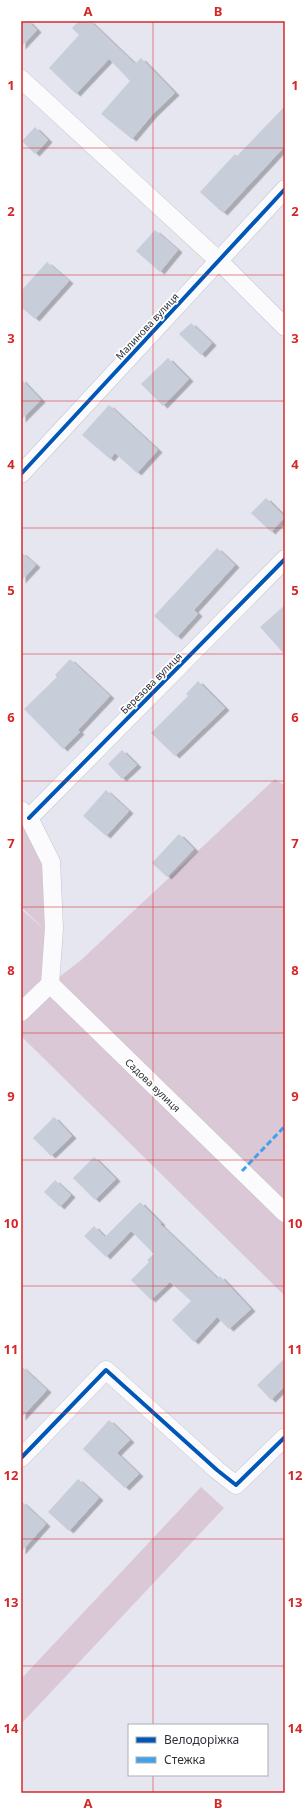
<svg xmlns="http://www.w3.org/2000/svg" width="306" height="1814" viewBox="0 0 306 1814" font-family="'Noto Sans',sans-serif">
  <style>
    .green { fill: #dac8d6 }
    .building { fill: #c7cdd9; filter: url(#shadow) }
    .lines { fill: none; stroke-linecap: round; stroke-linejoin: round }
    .minor-casing { stroke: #c4c4cd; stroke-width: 19 }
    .minor { stroke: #fbfbfd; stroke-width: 18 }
    .quiet { stroke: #3ea3ec; stroke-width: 3; stroke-dasharray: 6 3; stroke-linecap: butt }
    .cycleway-casing { stroke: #fff; stroke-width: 6 }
    .cycleway { stroke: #0057b8; stroke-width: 4 }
    .grid { fill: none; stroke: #d62828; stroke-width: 1; stroke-opacity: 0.55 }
    .labels { text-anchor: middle; stroke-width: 3.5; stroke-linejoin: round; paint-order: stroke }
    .street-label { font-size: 10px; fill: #313139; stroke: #fff }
    .neatline { fill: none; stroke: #d62828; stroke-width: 1.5 }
    .grid-label { font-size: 13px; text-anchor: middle; font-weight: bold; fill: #d62828 }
  </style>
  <defs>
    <filter id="shadow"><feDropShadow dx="4.5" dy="2.5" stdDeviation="0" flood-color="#0004"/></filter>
  </defs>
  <rect width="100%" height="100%" fill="#e6e6f1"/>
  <g class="green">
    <polygon points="275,779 285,786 285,1296 21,1036 21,909 46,931 21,907 21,809 51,862 50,984 80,961 111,932"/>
    <polygon points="201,1487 224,1508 21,1724 21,1679"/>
  </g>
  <g class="building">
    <polygon points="21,21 28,21 37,30 21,47"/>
    <polygon points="79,21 90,21 135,64 141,58 175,93 153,114 132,139 101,114 130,81 109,59 76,94 49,68 79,35 72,28"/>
    <polygon points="285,106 285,146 223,213 200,192 235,154 237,156"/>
    <polygon points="35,127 48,140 35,154 22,141"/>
    <polygon points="155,230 178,250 160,272 136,251"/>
    <polygon points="47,262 69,281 35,319 21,307 21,291"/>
    <polygon points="191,323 212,343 201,355 179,334"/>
    <polygon points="168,358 189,379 163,406 141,384"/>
    <polygon points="21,379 41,400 21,420"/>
    <polygon points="109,405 158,450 137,473 115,453 110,459 82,435"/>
    <polygon points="266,498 285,517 271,532 251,513"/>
    <polygon points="217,548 235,565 194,610 198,614 177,637 154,616"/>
    <polygon points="21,552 36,565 21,581"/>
    <polygon points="285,605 285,655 260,627"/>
    <polygon points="70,659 110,696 78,730 80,732 63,749 24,709 57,677 55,675"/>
    <polygon points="198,681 225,708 175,756 151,733 188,696 186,694"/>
    <polygon points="122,750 137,765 122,779 108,764"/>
    <polygon points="106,790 129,811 106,836 83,816"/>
    <polygon points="179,834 194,849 167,877 152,863"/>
    <polygon points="54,1117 72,1136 51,1156 33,1138"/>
    <polygon points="94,1157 116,1179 95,1200 73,1178"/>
    <polygon points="55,1180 71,1195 60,1207 44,1192"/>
    <polygon points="140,1202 161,1223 160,1224 218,1279 220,1276 251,1309 229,1329 217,1317 194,1342 172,1320 191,1301 170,1282 151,1300 131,1280 149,1262 147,1260 154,1254 131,1231 106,1257 84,1236 94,1226 105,1237"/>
    <polygon points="285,1358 285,1386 271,1400 257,1385"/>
    <polygon points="21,1366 47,1390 21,1418"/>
    <polygon points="109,1420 130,1440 117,1453 139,1474 125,1488 83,1449"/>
    <polygon points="78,1479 99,1498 69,1531 48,1512"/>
    <polygon points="21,1501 46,1524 21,1552"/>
  </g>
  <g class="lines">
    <defs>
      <g id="minor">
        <polyline points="21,79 219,261 285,327"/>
        <polyline points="21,474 285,189"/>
        <polyline points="21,810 29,818 51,862 54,928 50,984"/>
        <polyline points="29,818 285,559"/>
        <polyline points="50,984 285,1213"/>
        <polyline points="21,1012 50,984"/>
        <polyline points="21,1458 106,1370 217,1470 236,1485 285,1437"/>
      </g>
    </defs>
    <use href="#minor" class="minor-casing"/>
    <use href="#minor" class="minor"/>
    <polyline class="quiet" points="242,1171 285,1126"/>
    <defs>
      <g id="cycleway">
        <polyline points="21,474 285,189"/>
        <polyline points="29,818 285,559"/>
        <polyline points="21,1458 106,1370 217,1470 236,1485 285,1437"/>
      </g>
    </defs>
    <use href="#cycleway" class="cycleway-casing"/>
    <use href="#cycleway" class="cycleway"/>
  </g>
  <path class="grid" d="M 153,21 L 153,1725M 21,148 L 285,148M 21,275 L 285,275M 21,401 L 285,401M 21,528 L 285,528M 21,654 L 285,654M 21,781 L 285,781M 21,907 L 285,907M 21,1033 L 285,1033M 21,1160 L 285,1160M 21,1286 L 285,1286M 21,1413 L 285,1413M 21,1539 L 285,1539M 21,1666 L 285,1666M 153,1775 L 153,1793"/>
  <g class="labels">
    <g class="street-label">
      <text transform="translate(147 326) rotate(-47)" y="4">Малинова вулиця</text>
      <text transform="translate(151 683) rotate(-45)" y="4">Березова вулиця</text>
      <text transform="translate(153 1085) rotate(44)" y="4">Садова вулиця</text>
    </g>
  </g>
  <rect width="306" height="1814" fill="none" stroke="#ffffff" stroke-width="44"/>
  <rect x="128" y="1724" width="140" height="52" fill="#ffffff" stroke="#adadb0"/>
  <rect x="136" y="1737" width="20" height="6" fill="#0057b8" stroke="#adadb0"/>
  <text x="164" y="1744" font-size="12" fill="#313139">Велодоріжка</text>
  <rect x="136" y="1757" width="20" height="6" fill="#3ea3ec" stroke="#adadb0"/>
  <text x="164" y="1764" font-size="12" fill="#313139">Стежка</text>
  <rect x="22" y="22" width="262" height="1770" class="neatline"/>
  <g class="grid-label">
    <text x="88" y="16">A</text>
    <text x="218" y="16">B</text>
    <text x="11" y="90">1</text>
    <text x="295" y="90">1</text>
    <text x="11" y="216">2</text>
    <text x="295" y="216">2</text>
    <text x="11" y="343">3</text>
    <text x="295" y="343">3</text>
    <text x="11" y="469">4</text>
    <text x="295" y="469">4</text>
    <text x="11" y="595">5</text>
    <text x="295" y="595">5</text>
    <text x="11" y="722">6</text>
    <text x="295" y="722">6</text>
    <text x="11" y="848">7</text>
    <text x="295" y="848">7</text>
    <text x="11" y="975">8</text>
    <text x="295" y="975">8</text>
    <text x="11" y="1101">9</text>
    <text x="295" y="1101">9</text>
    <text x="11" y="1228">10</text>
    <text x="295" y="1228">10</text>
    <text x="11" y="1354">11</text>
    <text x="295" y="1354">11</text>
    <text x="11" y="1480">12</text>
    <text x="295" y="1480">12</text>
    <text x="11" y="1607">13</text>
    <text x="295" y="1607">13</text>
    <text x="11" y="1733">14</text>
    <text x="295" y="1733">14</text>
    <text x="88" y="1808">A</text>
    <text x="218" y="1808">B</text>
  </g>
</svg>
